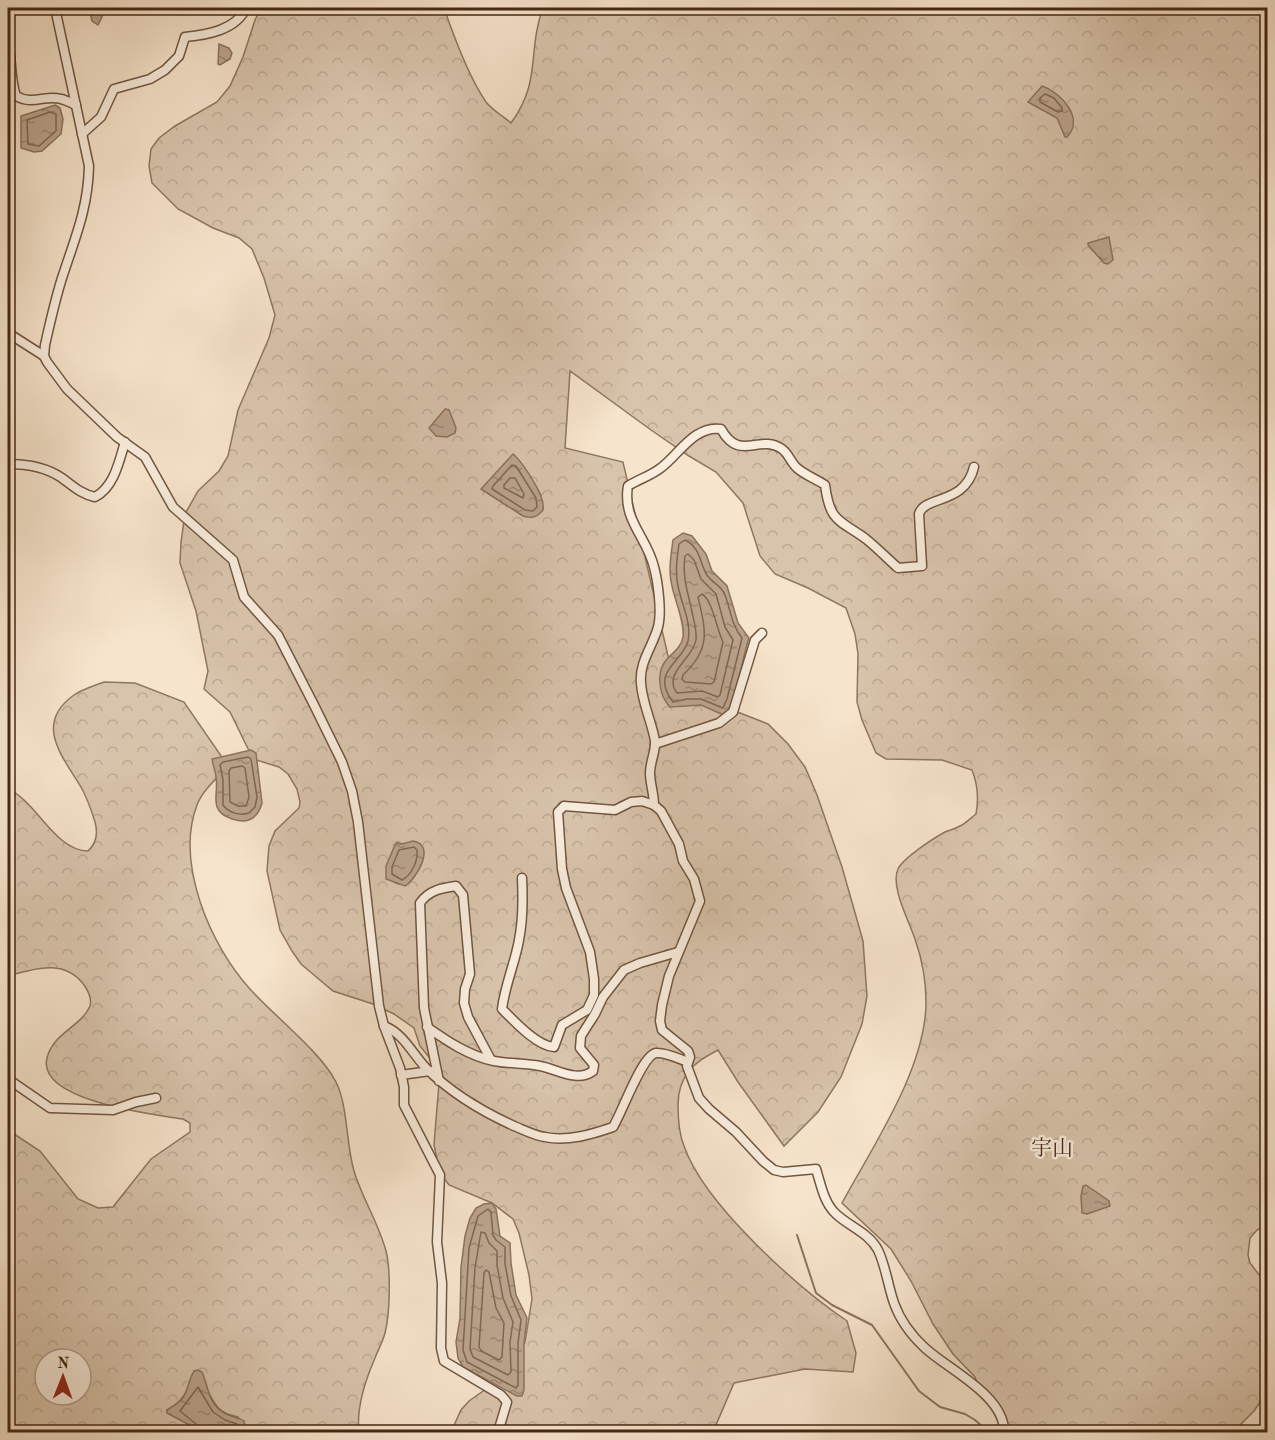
<svg xmlns="http://www.w3.org/2000/svg" width="1275" height="1440" viewBox="0 0 1275 1440" font-family="'Old Standard TT','Noto Serif JP',serif">
  <style>
    .forest { fill: url(#forest-crowns); stroke: #8f765f; stroke-width: 1.5; fill-rule: evenodd }
    .water { fill: url(#water-ripples); stroke: #8c725c; stroke-width: 1.5 }
    .lines { fill: none; stroke-linecap: round; stroke-linejoin: round }
    .shore { stroke: #806650; stroke-width: 1.5 }
    .stream { stroke: #8c725c; stroke-width: 2 }
    .minor-casing { stroke: #725640; stroke-width: 11 }
    .minor { stroke: #f9edde; stroke-width: 8 }
    .labels { text-anchor: middle; stroke-width: 5; stroke-linejoin: round; paint-order: stroke }
    .quarter-label { font-size: 21px; fill: #462712; stroke: #f9edde }
  </style>
  <defs>
    <pattern id="forest-crowns" width="20" height="18" patternUnits="userSpaceOnUse" patternTransform="scale(1.5)"><rect width="20" height="18" fill="#d8c4ac"/><path d="M2 6a3 3 0 1 1 6 0M12 15a3 3 0 1 1 6 0" fill="none" stroke="#bba893"/></pattern>
    <pattern id="water-ripples" width="26" height="14" patternUnits="userSpaceOnUse" patternTransform="scale(1.5)"><rect width="26" height="14" fill="#baa48d"/><path d="M2 4q2-2 4 0t4 0M15 11q2-2 4 0t4 0" fill="none" stroke="#998672"/></pattern>
  </defs>
  <rect width="100%" height="100%" fill="#f6e4cc"/>
  <filter id="stains"><feTurbulence type="fractalNoise" baseFrequency=".00333" numOctaves="4"/><feColorMatrix values="0 0 0 0 .2 0 0 0 0 .09 0 0 0 0 .02 0 0 0 .5 -.17"/></filter>
  <radialGradient id="worn" r=".72"><stop offset=".6" stop-color="#630" stop-opacity="0"/><stop offset="1" stop-color="#630" stop-opacity=".3"/></radialGradient>
  <g class="forest">
    <path d="M 261,8 L 444,8 C 454,37 468,76 486,102 C 492,110 503,116 511,123 C 542,81 527,51 543,8 L 1267,8 L 1268,1223 L 1257,1230 L 1250,1238 L 1248,1255 L 1250,1263 L 1267,1285 L 1268,1390 L 1254,1411 L 1233,1432 L 1014,1432 L 979,1389 L 975,1377 L 953,1354 L 933,1324 L 911,1281 L 891,1249 L 842,1203 C 873,1146 926,1068 926,1002 C 926,981 922,959 915,939 C 909,921 890,886 898,869 C 903,858 934,838 945,832 C 951,830 957,828 962,825 C 967,822 972,817 976,814 C 979,798 978,785 972,770 L 942,760 L 886,759 L 876,753 L 862,720 L 857,702 L 858,654 L 855,634 L 846,608 L 808,588 L 775,574 L 760,556 L 743,503 L 716,472 L 689,456 L 651,430 L 570,371 L 565,448 L 623,462 L 668,656 L 678,684 L 700,704 L 740,713 L 768,724 L 788,744 L 805,767 L 817,795 L 842,867 L 863,941 L 867,996 L 862,1024 L 841,1077 L 818,1112 L 784,1146 L 738,1082 L 718,1050 C 707,1056 697,1061 689,1071 C 681,1081 678,1093 678,1105 C 678,1118 679,1134 684,1146 C 704,1204 797,1287 847,1321 L 856,1353 L 853,1372 L 805,1369 L 734,1383 L 716,1425 L 716,1432 L 451,1432 L 461,1410 L 469,1401 L 513,1370 L 525,1342 L 532,1299 L 529,1275 L 519,1233 L 513,1219 L 492,1203 L 449,1185 L 440,1173 L 434,1145 L 440,1071 L 420,1046 L 414,1028 L 394,1014 L 373,1004 L 333,991 L 301,964 L 292,951 L 280,930 L 267,871 L 269,846 L 275,831 L 299,808 L 300,802 L 297,789 L 288,774 L 279,767 L 253,759 L 230,712 L 204,689 L 208,671 L 196,611 L 180,563 L 181,542 L 185,514 L 198,491 L 219,471 L 228,456 L 238,410 L 269,338 L 275,315 L 264,278 L 252,249 L 239,238 L 213,228 L 178,209 L 152,183 L 149,166 L 151,149 L 159,138 L 175,126 L 217,102 L 230,86 L 243,57 L 255,20 ZM 514,455 L 523,466 L 541,495 L 507,506 L 482,489 ZM 397,843 L 423,848 C 425,862 419,870 411,881 L 398,884 L 390,880 Z"/>
    <path d="M 104,682 L 135,683 L 184,702 L 228,766 C 218,777 202,791 197,805 C 175,863 210,945 250,989 C 274,1016 320,1051 336,1082 C 348,1106 346,1144 354,1171 C 362,1198 379,1224 386,1251 C 391,1270 390,1314 385,1333 C 383,1341 378,1350 375,1358 C 365,1381 356,1407 359,1432 L 240,1432 L 244,1428 L 238,1417 C 215,1412 217,1405 206,1389 C 203,1384 196,1379 192,1375 C 188,1392 183,1401 167,1410 L 169,1414 L 188,1424 L 195,1432 L 8,1432 L 8,1130 L 40,1151 L 78,1199 L 98,1208 L 113,1207 L 151,1159 L 190,1132 L 190,1123 L 183,1119 C 156,1115 36,1101 47,1058 C 53,1033 82,1026 90,1006 C 92,999 89,993 86,988 C 67,958 36,968 8,976 L 8,787 C 15,793 23,798 29,805 C 45,821 63,851 88,851 C 97,843 98,833 95,822 C 91,809 87,798 81,787 C 63,757 33,724 74,695 C 83,689 94,686 104,682 ZM 45,1359 L 81,1359 L 81,1395 L 45,1395 Z"/>
  </g>
  <g class="water">
    <polygon points="89,8 100,8 102,17 98,25 92,21"/>
    <polygon points="219,44 229,48 232,53 230,59 220,65 218,64"/>
    <path d="M 1042,86 C 1061,92 1085,119 1067,137 L 1065,137 L 1057,118 L 1028,102 Z"/>
    <polygon points="55,105 60,108 63,119 61,134 42,151 34,152 21,148 21,116"/>
    <polygon points="1109,237 1113,260 1108,264 1104,263 1088,245 1088,243"/>
    <polygon points="445,409 449,410 456,428 455,433 447,437 436,436 429,428"/>
    <path d="M 513,454 C 524,464 546,497 543,510 C 537,517 532,519 523,516 L 481,489 Z"/>
    <path d="M 683,533 L 692,536 L 706,554 L 712,571 L 727,586 L 738,623 L 749,638 C 743,654 735,706 726,716 L 701,705 L 670,707 C 660,697 656,676 664,663 C 670,654 681,649 683,637 C 685,623 675,601 672,586 C 668,571 671,555 673,540 Z"/>
    <path d="M 251,750 L 256,753 L 262,803 C 260,810 257,816 251,819 C 242,824 221,818 217,807 C 214,799 218,787 216,778 C 216,772 213,766 212,759 Z"/>
    <path d="M 413,841 C 437,845 416,879 405,886 L 386,879 L 386,866 L 395,845 L 397,843 L 402,844 Z"/>
    <polygon points="1086,1185 1109,1201 1110,1206 1087,1214 1082,1213 1081,1196 1083,1186"/>
    <polygon points="492,1203 496,1209 500,1236 510,1243 511,1263 516,1295 527,1318 524,1343 524,1390 522,1396 517,1396 463,1367 458,1358 456,1342 460,1318 461,1267 465,1236 470,1218 476,1208 484,1204"/>
    <path d="M 198,1370 L 202,1372 C 209,1388 208,1405 226,1414 C 232,1417 238,1417 244,1421 L 245,1426 L 240,1432 L 195,1432 L 188,1424 L 167,1413 L 167,1410 C 192,1396 183,1391 194,1371 Z"/>
  </g>
  <g class="lines">
    <g class="shore">
      <polygon points="1045,94 1054,98 1062,108 1062,111 1058,112 1040,102 1040,98"/>
      <polygon points="50,112 56,114 56,131 39,146 28,144 27,120"/>
      <polygon points="512,465 516,466 536,498 537,507 533,511 525,510 492,489 493,486"/>
      <polygon points="510,478 515,478 524,494 523,498 504,488 504,485"/>
      <path d="M 685,540 C 701,548 699,562 707,575 C 712,583 721,585 725,595 C 731,611 731,624 742,638 L 727,699 L 723,708 L 701,699 L 687,699 L 673,702 C 649,672 683,662 688,641 C 692,623 681,603 678,586 C 675,572 677,558 679,544 Z"/>
      <path d="M 688,554 L 694,560 L 701,579 L 716,594 L 725,627 L 733,640 L 720,695 L 718,697 L 702,691 L 677,693 C 662,673 693,659 696,640 C 697,630 694,622 692,612 C 688,593 682,576 685,556 Z"/>
      <path d="M 702,594 C 713,601 716,628 723,642 L 714,682 L 711,684 L 685,682 L 682,679 L 683,675 C 711,649 706,631 698,597 Z"/>
      <path d="M 248,757 L 251,759 L 257,797 L 255,807 L 249,813 C 240,816 229,813 223,805 L 223,780 L 220,765 L 223,762 Z"/>
      <polygon points="242,766 245,768 249,797 246,806 238,806 230,802 229,771 231,768"/>
      <path d="M 414,847 L 417,850 C 418,861 412,875 402,880 L 392,874 L 392,867 L 399,850 Z"/>
      <polygon points="488,1209 491,1212 493,1235 496,1240 505,1247 505,1264 511,1296 521,1320 518,1343 518,1385 516,1388 467,1362 463,1350 469,1248 478,1216"/>
      <polygon points="481,1232 485,1233 489,1243 497,1251 497,1265 503,1298 513,1322 510,1342 511,1372 508,1375 473,1357 470,1349 475,1268"/>
      <polygon points="486,1270 489,1272 496,1308 504,1323 502,1357 499,1360 481,1351 479,1347 484,1273"/>
      <polyline points="199,1432 196,1424 180,1411 198,1387 213,1412 225,1420 237,1424 236,1432"/>
    </g>
    <polyline class="stream" points="797,1235 816,1293 832,1305 872,1325 919,1391 940,1407 965,1414 975,1420 983,1427 985,1432"/>
    <defs>
      <g id="minor">
        <path d="M 55,8 L 89,166 C 88,209 75,238 62,278 C 55,300 50,323 45,345 L 44,356 L 47,362 L 67,389 L 117,437 L 145,457 L 173,507 L 233,560 L 244,597 L 278,635 L 313,703 L 342,762 L 352,791 L 358,822 L 379,1006 L 384,1026 L 400,1068 L 404,1087 L 404,1105 L 440,1175 L 437,1242 L 442,1283 L 441,1348 L 444,1361 L 501,1395 L 507,1402 L 498,1432"/>
        <path d="M 8,42 C 12,60 10,79 16,96 C 34,106 45,94 61,99 C 66,100 71,103 76,105"/>
        <path d="M 82,134 L 101,117 L 114,89 L 150,79 L 165,70 L 179,56 L 185,37 C 207,35 236,30 246,8"/>
        <polyline points="8,333 44,356"/>
        <path d="M 8,464 C 27,464 46,467 62,478 C 73,486 81,494 95,497 C 114,487 119,462 125,442"/>
        <polyline points="655,744 719,723 733,712 755,640 762,633"/>
        <path d="M 654,805 C 654,794 650,783 650,773 C 650,762 656,751 655,741 C 652,722 642,703 641,683 C 639,662 653,646 658,627 C 662,612 658,582 654,567 C 647,537 622,520 628,486 C 639,479 651,476 662,467 C 679,454 695,425 721,429 C 740,463 759,433 782,449 C 789,454 791,463 797,468 C 805,475 816,479 825,485 C 830,522 838,519 866,539 C 876,547 888,559 898,568 L 922,566 L 919,514 C 925,495 965,505 974,467"/>
        <path d="M 522,878 C 523,898 523,920 519,940 C 515,963 505,985 502,1009 C 514,1021 537,1046 554,1047 L 562,1025 L 587,1010 L 594,995 L 594,979 L 590,952 L 566,888 L 562,869 L 558,812 L 564,806 L 615,810 L 631,802 L 642,801 L 654,805 L 661,811 L 679,844 L 683,861 L 694,879 L 700,901 L 669,976 L 662,1005 L 660,1021 L 662,1030 L 688,1051 L 690,1057 L 687,1066 L 699,1098 L 709,1109 L 736,1132 L 763,1161 L 774,1170 L 783,1172 L 816,1169 C 821,1185 824,1203 836,1214 C 850,1227 869,1233 878,1250 C 886,1267 888,1286 894,1303 C 900,1320 912,1336 925,1348 C 949,1370 1005,1396 1004,1432"/>
        <path d="M 384,1026 C 403,1033 412,1053 426,1068 C 452,1094 481,1111 514,1126 C 524,1130 535,1136 545,1137 C 567,1142 593,1134 613,1127 C 622,1113 642,1055 656,1053 C 666,1052 679,1059 688,1062"/>
        <path d="M 427,1027 C 447,1041 469,1056 494,1061 C 509,1064 525,1063 540,1066 C 557,1069 577,1083 593,1071 L 594,1065 L 580,1048 L 581,1036 L 586,1028 L 595,1014 L 603,997 L 624,970 L 640,963 L 678,952"/>
        <polyline points="401,1075 430,1071"/>
        <polyline points="8,1079 50,1108 113,1110 136,1102 156,1098"/>
        <path d="M 439,1081 L 424,1008 L 420,903 C 429,890 442,888 456,886 L 463,895 L 470,974 L 465,989 L 464,1003 L 468,1017 L 491,1060"/>
      </g>
    </defs>
    <use href="#minor" class="minor-casing"/>
    <use href="#minor" class="minor"/>
  </g>
  <g class="labels">
    <g class="quarter-label">
      <text x="1052" y="1155">宇山</text>
    </g>
  </g>
  <rect width="1275" height="1440" fill="none" stroke="#f6e4cc" stroke-width="30"/>
  <rect x="9" y="9" width="1257" height="1422" fill="none" stroke="#462712" stroke-width="3"/>
  <rect x="15" y="15" width="1245" height="1410" fill="none" stroke="#462712" stroke-width="1.5"/>
  <g transform="translate(63 1377) rotate(1)"><circle r="28" fill="#f9edde" stroke="#b19e8c" stroke-width="1.5"/>
  <path d="M0-4.5L10 22L0 15L-10 22Z" fill="#8f2418"/>
  <text y="-9" font-size="16" font-weight="bold" text-anchor="middle" fill="#462712">N</text>
  </g>
  <rect width="100%" height="100%" filter="url(#stains)"/>
  <rect width="100%" height="100%" fill="url(#worn)"/>
</svg>
